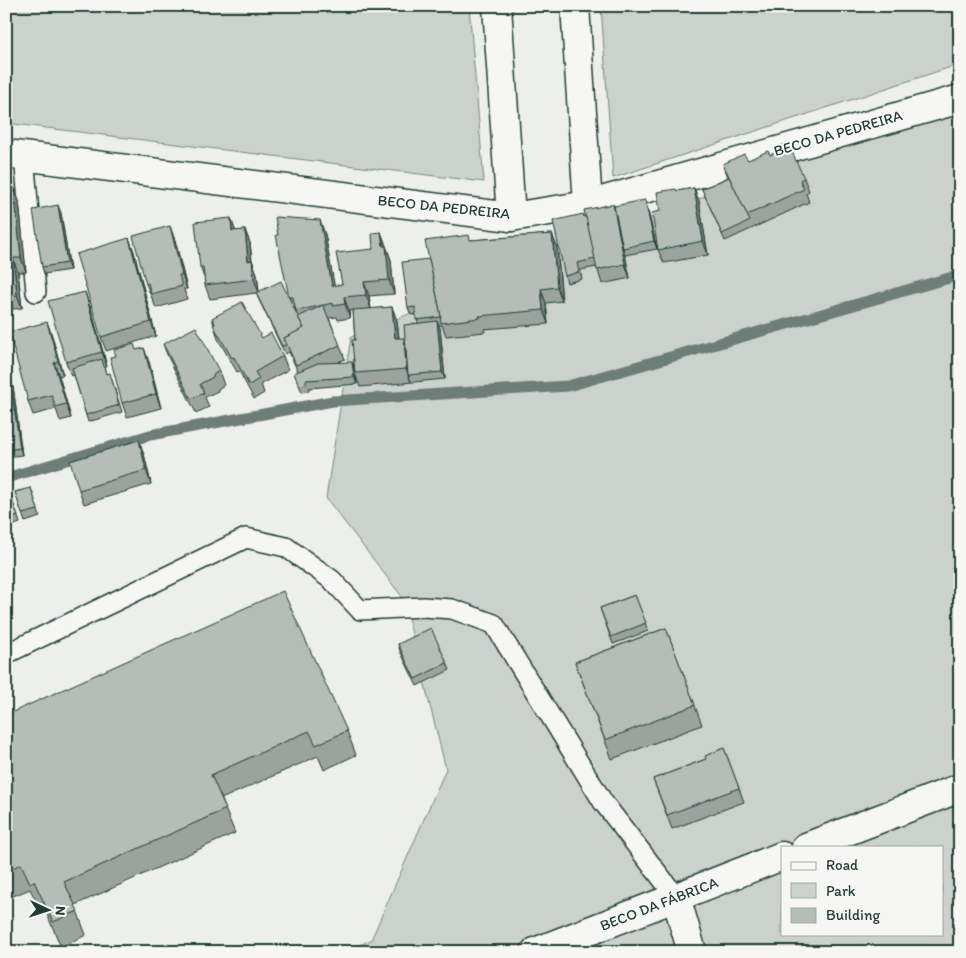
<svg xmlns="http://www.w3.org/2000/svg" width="966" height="958" viewBox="0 0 966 958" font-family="Itim,sans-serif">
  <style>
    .green { fill: #cbd2cc; stroke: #758880; fill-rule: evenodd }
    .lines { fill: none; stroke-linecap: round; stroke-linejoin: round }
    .stream { stroke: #6c7e77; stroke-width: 11 }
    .lane-casing { stroke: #1f3d34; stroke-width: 22 }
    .street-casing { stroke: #1f3d34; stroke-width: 31 }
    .secondary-casing { stroke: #1f3d34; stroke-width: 31 }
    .lane { stroke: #f6f6f2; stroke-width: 19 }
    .street { stroke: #f6f6f2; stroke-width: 28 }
    .secondary { stroke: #f6f6f2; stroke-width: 28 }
    .wall { fill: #9ba39e; stroke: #1f3d34; fill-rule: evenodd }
    .shaded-wall { fill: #7e8481; stroke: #1f3d34 }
    .building { fill: #b4bdb8; stroke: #1f3d34 }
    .labels { text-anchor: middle; stroke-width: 4; stroke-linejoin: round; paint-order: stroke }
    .street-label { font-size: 15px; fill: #1f3d34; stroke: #f6f6f2 }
  </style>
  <rect width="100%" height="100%" fill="#edefea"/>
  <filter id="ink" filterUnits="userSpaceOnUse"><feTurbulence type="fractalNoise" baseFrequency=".02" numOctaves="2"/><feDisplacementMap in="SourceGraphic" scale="10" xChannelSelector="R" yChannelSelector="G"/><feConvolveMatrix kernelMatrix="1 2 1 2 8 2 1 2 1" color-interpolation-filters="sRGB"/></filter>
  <g filter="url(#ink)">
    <g class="green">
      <polygon points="6,6 469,6 484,182 6,123"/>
      <polygon points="601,6 960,6 960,64 613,178"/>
      <path d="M 960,95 L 960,952 L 343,952 L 371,940 L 446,769 L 403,598 L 326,498 L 351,337 ZM 782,847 L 942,847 L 942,934 L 782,934 Z"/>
    </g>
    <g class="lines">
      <polyline class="stream" points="6,478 150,435 333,401 568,386 960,275"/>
      <defs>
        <g id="lane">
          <polyline points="24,156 36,292"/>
          <polyline points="6,654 246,538 286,547 332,580 360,610 423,607 452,609 494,624 603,802 676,897"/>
        </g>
        <g id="street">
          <polyline points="497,6 511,217"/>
          <polyline points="575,6 588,205"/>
          <polyline points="6,154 511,217 588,205 960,99"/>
          <polyline points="806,847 960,788"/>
          <polyline points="535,952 782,856"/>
        </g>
        <polyline id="secondary" points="676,897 692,952"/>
      </defs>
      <use href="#lane" class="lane-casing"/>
      <use href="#street" class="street-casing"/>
      <use href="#secondary" class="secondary-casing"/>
      <use href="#lane" class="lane"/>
      <use href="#street" class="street"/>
      <use href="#secondary" class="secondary"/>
    </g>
    <g class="wall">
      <polygon points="748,160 804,178 809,191 806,193 809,202 725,241 702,189 728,177 723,164"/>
      <polygon points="14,187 19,201 26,272 18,272 22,308 6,310 6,188"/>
      <polygon points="694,188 699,201 708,255 664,263 658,250 660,211 677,191"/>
      <polygon points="645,200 647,207 657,249 625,255 630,278 602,284 597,267 580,270 582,279 567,283 565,276 584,217 613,204 615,211"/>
      <polygon points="61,213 70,270 44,274 42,267"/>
      <path d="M 245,230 L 250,243 L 252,260 L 257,274 L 259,292 L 292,305 L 289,297 L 325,234 L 334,286 L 342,284 L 373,249 L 381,232 L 391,260 L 394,294 L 369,296 L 371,309 L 392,307 L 397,321 L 399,338 L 406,343 L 418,323 L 416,314 L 411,315 L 408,308 L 429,259 L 471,240 L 552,234 L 557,247 L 562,301 L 546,303 L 548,324 L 484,329 L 485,332 L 446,336 L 442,325 L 438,325 L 440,328 L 445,379 L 360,387 L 356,376 L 357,384 L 309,388 L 309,391 L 302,392 L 294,373 L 298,372 L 289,352 L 285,354 L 259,300 L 256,293 L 210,299 L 205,285 L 205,280 L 200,267 L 236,231 ZM 353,310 L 355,340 L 354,366 L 338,362 L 345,359 L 329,318 L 337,317 L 338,320 L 350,318 L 349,311 Z"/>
      <polygon points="129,238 134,252 156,336 106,351 101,337"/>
      <polygon points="175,240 187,289 184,289 187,299 156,308 146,284"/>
      <polygon points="90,306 107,366 105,366 107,374 112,380 122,412 88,422 74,375 71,376 66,362"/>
      <polygon points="212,318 262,338 283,356 288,370 261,384 264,393 254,399 239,371 237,372 218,339"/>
      <polygon points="47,322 52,336 63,375 59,376 71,418 60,421 56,409 33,415 28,401"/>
      <polygon points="163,344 219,371 224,385 218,389 218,391 205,397 209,407 196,413 168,357"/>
      <polygon points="149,362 161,408 127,417 122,403"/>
      <polygon points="6,372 7,379 10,379 13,386 22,455 6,457"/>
      <polygon points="144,454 151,484 84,504 79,490"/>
      <polygon points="31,488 40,517 25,522 15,492"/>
      <polygon points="9,491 20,523 6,528 6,492"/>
      <polygon points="635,595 648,631 613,644 600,608"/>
      <polygon points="666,628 702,725 612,759 575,662"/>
      <polygon points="398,644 447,663 450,670 417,686 400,651"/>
      <polygon points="6,715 347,731 356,755 324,770 318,756 221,799 235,833 75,905 86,935 61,947 43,905 39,907 30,889 6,899"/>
      <polygon points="724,748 744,802 672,829 653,779 706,759"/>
    </g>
    <g class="shaded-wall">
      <polygon points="14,187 19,201 26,272 21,258"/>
      <polygon points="694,188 699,201 708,255 703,241"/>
      <polygon points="645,200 647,207 657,249 654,241"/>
      <polygon points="613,204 618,218 623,248 625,255 630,278 625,264"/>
      <polygon points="58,205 61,213 70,270 67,263"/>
      <polygon points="231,218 236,232 232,231"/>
      <polygon points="320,220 325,234 337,300 332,286"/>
      <polygon points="170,226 175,240 187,289 182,275"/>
      <polygon points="245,230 250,243 253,274 248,261"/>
      <polygon points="381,232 391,260 394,294 389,280 383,246"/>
      <polygon points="552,234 557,247 562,301 557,287"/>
      <polygon points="129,238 134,252 156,336 151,322"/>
      <polygon points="13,258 18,272 22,308 17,295"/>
      <polygon points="252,260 257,274 259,293 254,279"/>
      <polygon points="364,282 369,296 371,309 366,295"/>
      <polygon points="541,289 546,303 548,324 543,310"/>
      <polygon points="85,292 90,306 107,366 102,352"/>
      <polygon points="344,297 349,311 350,318 345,304"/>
      <polygon points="392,307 397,321 400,352 395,338"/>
      <polygon points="437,321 440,328 445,379 442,372"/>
      <polygon points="47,322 52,336 63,375 58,361"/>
      <polygon points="404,338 409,351 408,375 411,382 406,369"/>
      <polygon points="144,348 149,362 161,408 156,394"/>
      <polygon points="352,362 355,369 355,373 357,384 354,377"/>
      <polygon points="54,363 59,376 71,418 66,404"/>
      <polygon points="10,379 13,386 22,455 20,448"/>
      <polygon points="139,440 144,454 151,484 146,470"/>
    </g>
    <g class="building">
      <polygon points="788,143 804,178 800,180 804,189 747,215 723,164 744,154 748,160 768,151 770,155 777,152 775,149"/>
      <polygon points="729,177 750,221 722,234 702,189"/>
      <polygon points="14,187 21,258 13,258 17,295 6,296 6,188"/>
      <polygon points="694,188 703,241 658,250 652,213 660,211 657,192 676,189 677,191"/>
      <polygon points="645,200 654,241 623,248 614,206"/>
      <polygon points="613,204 625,264 597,270 584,210"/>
      <polygon points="58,205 67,263 42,267 33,210"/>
      <polygon points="583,214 584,217 586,217 595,259 577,263 579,272 565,276 553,221"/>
      <polygon points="275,217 320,220 332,286 342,284 336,253 373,249 372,233 381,232 383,246 386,246 389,280 364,282 366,295 344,297 345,304 333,306 333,303 296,311 293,297 289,297 276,235 278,235"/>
      <polygon points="231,218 232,231 245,230 248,261 252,260 254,279 205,285 203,267 200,267 195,222"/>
      <polygon points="170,226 182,275 179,275 182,286 151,294 148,283 146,284 133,236"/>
      <polygon points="552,234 557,287 541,289 543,310 479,316 480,318 441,323 440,311 425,241 469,235 470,240"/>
      <polygon points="129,238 151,322 101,337 76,254"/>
      <polygon points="429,259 440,311 441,317 416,320 415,307 408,308 402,262"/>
      <polygon points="281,281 304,329 284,338 286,345 282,346 256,293"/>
      <polygon points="85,292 102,352 66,362 48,301"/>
      <polygon points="242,302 262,338 271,333 283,356 255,372 259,379 249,385 234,357 232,358 213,325 215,324 212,318"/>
      <polygon points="323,305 340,345 296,365 284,338 304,328 298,317"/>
      <polygon points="392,307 395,338 404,338 406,369 355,373 352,340 355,340 353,310"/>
      <polygon points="437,321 442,372 408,375 404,325"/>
      <polygon points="47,322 58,361 54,363 66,404 55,407 52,395 28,401 9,332"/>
      <polygon points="196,327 219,371 213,375 213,377 200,384 204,393 191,399 163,344"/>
      <polygon points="134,344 136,350 144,348 156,394 122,403 110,357 116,356 114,350"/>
      <polygon points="102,359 106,374 110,373 119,405 86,415 72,368"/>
      <polygon points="352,362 354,377 306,380 306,384 299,385 294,373 318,363"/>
      <polygon points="6,379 10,379 20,448 6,450"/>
      <polygon points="139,440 146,470 79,490 70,461"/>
      <polygon points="31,488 38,510 22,514 15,492"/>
      <polygon points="9,491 18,516 6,520 6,492"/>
      <polygon points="283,591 347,731 316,745 309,731 211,775 226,809 64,882 78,911 53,922 34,881 30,883 21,864 6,871 6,715"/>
      <polygon points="635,595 646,623 611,637 600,608"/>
      <polygon points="431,628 447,663 415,679 398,644"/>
      <polygon points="666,628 695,705 605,740 575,662"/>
      <polygon points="724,748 739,788 667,815 653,779 706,759 705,756"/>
    </g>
  </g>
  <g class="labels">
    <g class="street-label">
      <text transform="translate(838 133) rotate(-16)" y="5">BECO DA PEDREIRA</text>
      <text transform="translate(444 207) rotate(6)" y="5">BECO DA PEDREIRA</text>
      <text transform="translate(659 904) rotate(-21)" y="5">BECO DA FÁBRICA</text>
    </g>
  </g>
  <rect width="966" height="958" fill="none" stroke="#f6f6f2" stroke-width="25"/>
  <rect x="12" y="12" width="941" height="933" fill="none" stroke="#1f3d34" stroke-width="2" filter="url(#ink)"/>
  <rect x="781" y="846" width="162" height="90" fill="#f6f6f2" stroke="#a0aca6"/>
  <rect x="791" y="862" width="25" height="8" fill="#f6f6f2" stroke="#a0aca6"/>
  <text x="826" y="870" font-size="15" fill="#1f3d34">Road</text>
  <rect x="791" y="883" width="25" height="15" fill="#cbd2cc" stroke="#a0aca6"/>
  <text x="826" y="896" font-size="15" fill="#1f3d34">Park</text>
  <rect x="791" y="908" width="25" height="15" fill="#b4bdb8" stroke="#a0aca6"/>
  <text x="826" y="920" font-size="15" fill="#1f3d34">Building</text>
  <g transform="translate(48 910) rotate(94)" stroke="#f6f6f2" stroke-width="4" paint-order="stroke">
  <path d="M0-4L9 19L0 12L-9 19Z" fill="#1f3d34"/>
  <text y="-8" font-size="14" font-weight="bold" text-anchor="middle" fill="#1f3d34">N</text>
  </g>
</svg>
